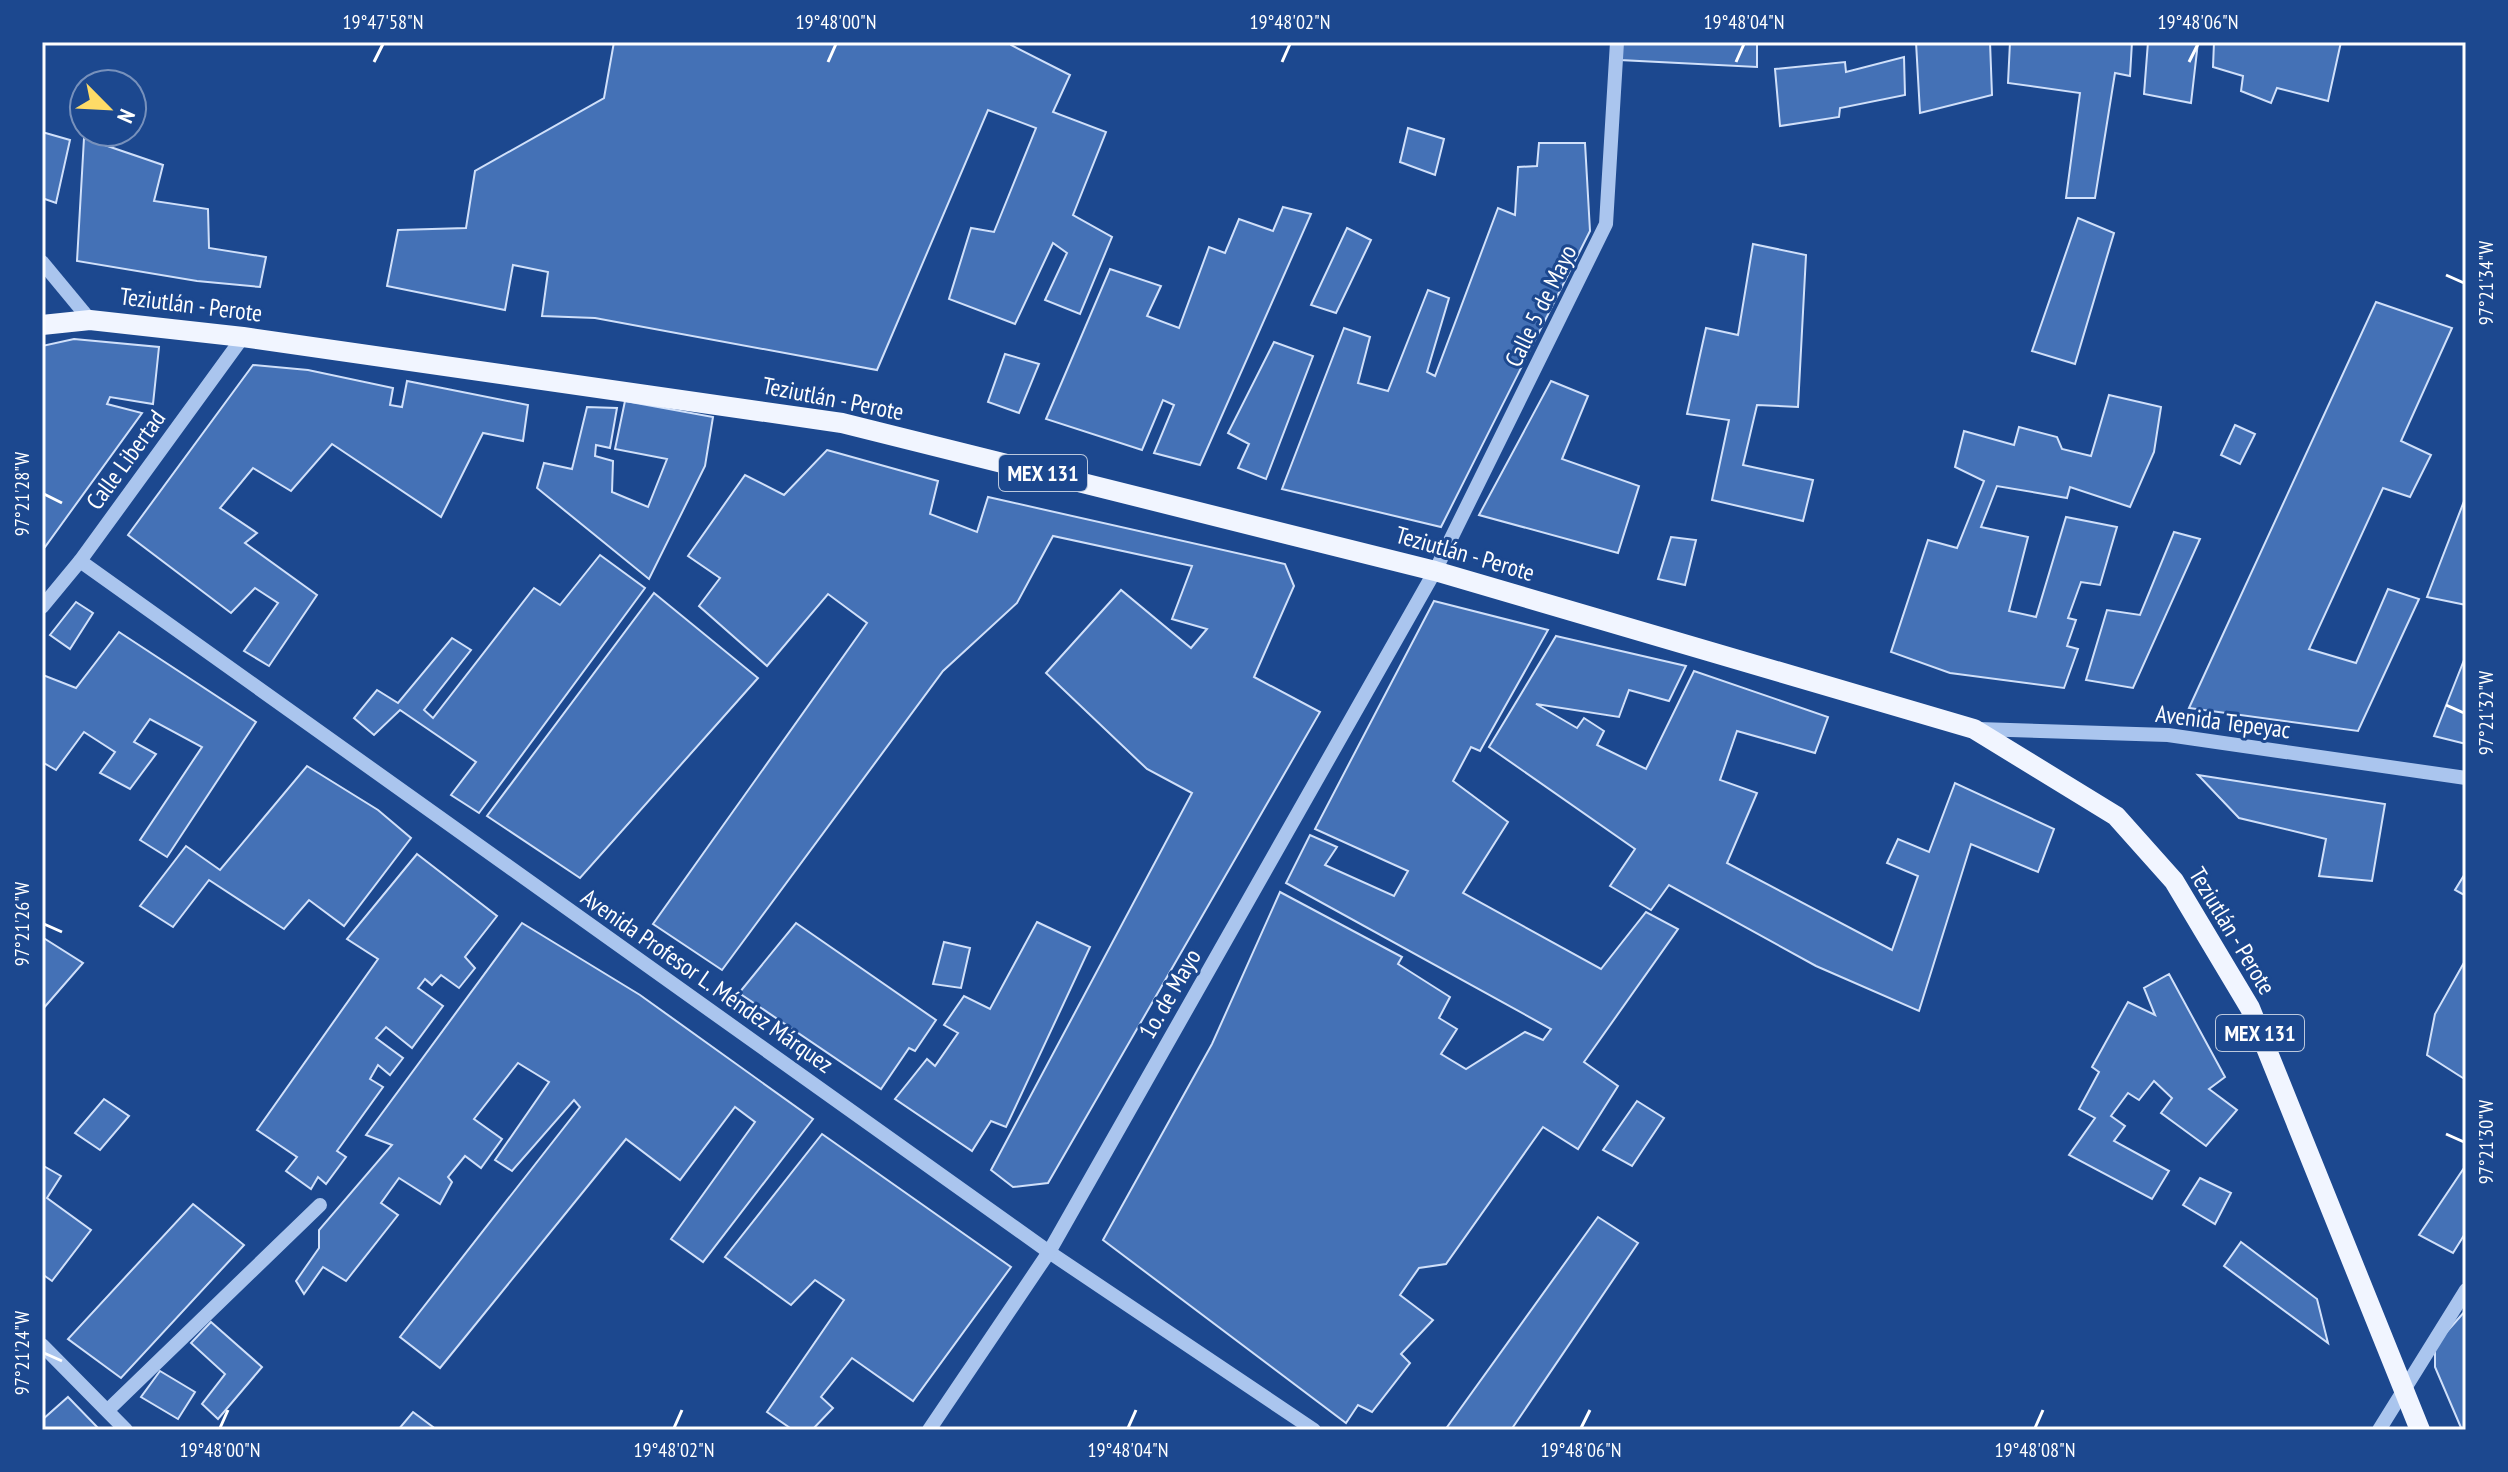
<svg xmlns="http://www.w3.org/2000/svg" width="2508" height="1472" viewBox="0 0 2508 1472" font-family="'PT Sans Narrow',sans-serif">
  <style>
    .building { fill: #4471b6; stroke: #d0e0fa; stroke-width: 2 }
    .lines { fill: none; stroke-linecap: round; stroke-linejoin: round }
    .minor { stroke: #aac5ee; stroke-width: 14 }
    .major { stroke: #f1f5ff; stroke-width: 20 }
    .ticks { fill: none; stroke: #fff; stroke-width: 3 }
    .labels { text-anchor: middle; stroke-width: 6; stroke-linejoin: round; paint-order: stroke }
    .shield { fill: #1c488f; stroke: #bbc8dd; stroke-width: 2 }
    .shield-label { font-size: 22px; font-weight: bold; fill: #fff }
    .street-label { font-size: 24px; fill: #fff; stroke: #1c488f }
    .neatline { fill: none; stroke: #fff; stroke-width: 3 }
    .ticks-label { font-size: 20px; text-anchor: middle; fill: #fff }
  </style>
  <rect width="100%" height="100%" fill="#1c488f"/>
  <g class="building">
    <polygon points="614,42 1011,42 1011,45 1070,75 1053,112 1106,132 1073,215 1112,237 1080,314 1045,300 1067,253 1053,243 1015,324 949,299 971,228 994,232 1036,128 988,110 877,370 595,318 542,316 548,272 513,265 505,310 387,286 398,230 466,228 475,171 604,98"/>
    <polygon points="1621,42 1757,42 1757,67 1620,60"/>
    <polygon points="1916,42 1990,42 1992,95 1920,113"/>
    <polygon points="2010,42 2132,42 2130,76 2115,73 2095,198 2066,198 2080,93 2008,83"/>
    <polygon points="2148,42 2198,42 2191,103 2144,94"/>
    <polygon points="2214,42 2341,42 2328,101 2277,88 2271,103 2241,91 2243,76 2213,67"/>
    <polygon points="1904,57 1905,95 1840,108 1839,117 1780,126 1775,69 1845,62 1846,72"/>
    <polygon points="1408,128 1444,139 1435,175 1400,162"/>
    <polygon points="42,132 70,140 56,203 42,198"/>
    <polygon points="84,138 163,165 154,201 208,209 209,248 266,257 260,287 197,281 77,261"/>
    <polygon points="1539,143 1585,143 1590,231 1441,527 1282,489 1344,328 1370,337 1358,383 1388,391 1428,290 1449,298 1427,372 1435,376 1498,208 1515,215 1518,167 1537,166"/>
    <polygon points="1283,207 1311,214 1200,465 1154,453 1174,405 1163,400 1142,450 1046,419 1110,269 1161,286 1147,316 1179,328 1209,247 1225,253 1239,219 1273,231"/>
    <polygon points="2078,218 2114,233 2075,364 2032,351"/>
    <polygon points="1347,228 1371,240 1336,313 1311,305"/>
    <polygon points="1753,244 1806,255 1798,407 1757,405 1743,465 1813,480 1803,521 1712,500 1729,420 1687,414 1706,328 1738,335"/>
    <polygon points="2376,302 2452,328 2401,441 2431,455 2410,497 2383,488 2309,649 2356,663 2388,589 2419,599 2358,731 2189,708"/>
    <polygon points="74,339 159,347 153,404 110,397 107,404 142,413 45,547 42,546 42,346"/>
    <polygon points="1274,342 1313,356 1266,479 1238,468 1249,444 1228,433"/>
    <polygon points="1005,354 1039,364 1019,413 988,402"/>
    <polygon points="253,365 308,370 393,388 390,405 402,407 407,381 528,405 523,441 483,433 441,517 332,444 291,491 253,468 220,508 257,533 245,543 317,595 269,666 244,651 278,603 255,588 231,613 128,535"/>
    <polygon points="1551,381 1588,396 1562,459 1639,486 1618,553 1479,515"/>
    <polygon points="2109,395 2161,407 2154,452 2130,507 2070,487 2067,498 1997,486 1981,527 2028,537 2009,611 2036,617 2066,517 2117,527 2100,585 2081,582 2068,618 2076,620 2067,646 2078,649 2064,688 1950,673 1891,652 1928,540 1957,548 1984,481 1955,467 1964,431 2014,445 2019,427 2057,437 2062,449 2091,456"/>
    <polygon points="625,401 713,417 705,466 649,579 537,488 544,463 572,469 587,407 617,408 610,448 596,445 595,456 613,461 612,492 648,507 667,459 615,449"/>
    <polygon points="2235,425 2255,434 2240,464 2221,455"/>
    <polygon points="827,450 938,481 930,514 977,532 988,497 1285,564 1294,586 1254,677 1320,712 1048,1183 1013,1187 991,1170 1192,793 1147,769 1046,673 1121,590 1191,648 1207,629 1172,619 1192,566 1053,536 1017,603 943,671 722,970 653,924 867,623 828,594 767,666 699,606 720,578 688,556 745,475 784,495"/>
    <polygon points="2466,496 2466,605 2427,597"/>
    <polygon points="2174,532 2200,539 2133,688 2086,680 2107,610 2140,615"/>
    <polygon points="1671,537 1696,540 1685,585 1658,579"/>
    <polygon points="600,555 645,588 479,813 451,795 476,762 400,710 374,735 354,718 377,690 398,703 452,638 471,650 424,710 433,718 534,588 560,605"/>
    <polygon points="654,593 758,678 580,878 487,816"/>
    <polygon points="1434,601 1548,630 1480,751 1471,747 1453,781 1508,822 1463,893 1601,969 1646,912 1678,929 1584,1062 1618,1086 1578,1149 1543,1127 1446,1264 1419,1268 1400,1295 1433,1320 1401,1354 1410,1363 1372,1412 1358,1405 1346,1423 1103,1240 1212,1044 1280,892 1402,957 1398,964 1450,997 1439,1018 1457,1029 1441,1054 1466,1069 1525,1032 1543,1040 1551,1029 1286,883 1310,835 1337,847 1325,865 1394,896 1408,871 1315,829"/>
    <polygon points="76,602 93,613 70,649 50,635"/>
    <polygon points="119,632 256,722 167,857 140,840 202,747 150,719 134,742 156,754 130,789 100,773 115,752 84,732 56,770 42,762 42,677 43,675 76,688"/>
    <polygon points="1556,636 1686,666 1669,701 1629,690 1619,717 1536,704 1577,728 1584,718 1604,731 1597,745 1646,769 1694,671 1828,717 1815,753 1737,731 1720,780 1757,793 1727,863 1892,950 1918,876 1887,863 1898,839 1929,852 1955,783 2054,829 2038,872 1971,844 1919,1011 1816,966 1669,885 1651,910 1610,886 1635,849 1489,747"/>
    <polygon points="2466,655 2466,744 2434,736"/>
    <polygon points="307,766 378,810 411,838 344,926 309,900 284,929 209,880 173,927 140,906 186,846 220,870"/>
    <polygon points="2198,775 2385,804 2372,881 2319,876 2326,839 2239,818"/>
    <polygon points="417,854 497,916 465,957 475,968 459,988 441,975 432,985 425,979 418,988 443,1006 412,1048 386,1027 376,1038 403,1058 390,1075 378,1065 370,1079 383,1087 337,1151 346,1157 326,1184 318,1177 311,1189 286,1171 297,1157 257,1130 378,959 347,939"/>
    <polygon points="2466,872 2466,896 2455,890"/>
    <polygon points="1037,922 1090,947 1006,1127 991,1121 972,1151 895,1099 927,1059 935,1066 958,1033 944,1025 964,996 990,1009"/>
    <polygon points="522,923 640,995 813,1119 703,1262 671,1239 755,1122 735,1107 680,1180 626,1139 440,1368 400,1337 580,1107 574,1100 512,1171 495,1160 549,1082 518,1063 474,1119 502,1139 481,1168 465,1156 448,1177 452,1182 440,1204 399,1178 381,1203 398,1215 346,1281 323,1267 304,1294 296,1281 319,1248 319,1230 392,1145 366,1135"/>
    <polygon points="796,923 936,1020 915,1051 909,1048 881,1089 739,993"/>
    <polygon points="42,937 83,963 42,1010"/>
    <polygon points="944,942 970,948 961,988 933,984"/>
    <polygon points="2466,959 2466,1080 2427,1055 2435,1014"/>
    <polygon points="2169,974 2225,1077 2209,1089 2237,1110 2206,1146 2161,1113 2172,1098 2154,1081 2139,1100 2128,1093 2111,1116 2125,1126 2114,1141 2169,1171 2152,1199 2069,1155 2095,1118 2079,1109 2099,1072 2092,1067 2128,1002 2155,1015 2144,988"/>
    <polygon points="104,1099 129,1116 100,1150 75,1133"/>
    <polygon points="1637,1101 1664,1118 1632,1166 1603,1150"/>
    <polygon points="822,1134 1011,1267 913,1401 852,1358 821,1397 833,1408 812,1430 793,1430 767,1412 844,1300 815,1280 791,1305 725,1257"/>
    <polygon points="42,1165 61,1176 47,1198 91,1230 52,1281 42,1274"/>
    <polygon points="2466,1165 2466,1232 2453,1253 2419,1235"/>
    <polygon points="2200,1178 2231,1193 2215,1224 2183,1205"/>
    <polygon points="193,1204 244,1245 121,1378 68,1339"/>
    <polygon points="1598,1217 1638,1243 1511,1430 1445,1430"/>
    <polygon points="2241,1242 2317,1299 2328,1343 2224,1266"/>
    <polygon points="2466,1310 2466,1430 2462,1430 2435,1367 2435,1345"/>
    <polygon points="211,1322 262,1367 218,1419 202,1404 225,1374 191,1343"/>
    <polygon points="160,1371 195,1392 178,1419 141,1397"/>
    <polygon points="68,1397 100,1430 42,1430 42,1420"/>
    <polygon points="413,1412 437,1430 398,1430"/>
  </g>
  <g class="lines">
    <g class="minor">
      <polyline points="42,262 90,320"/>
      <polyline points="80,561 1049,1252 1314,1430"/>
      <polyline points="42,607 80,561 243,337"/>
      <polyline points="1978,729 2168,735 2466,778"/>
      <polyline points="42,1345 126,1430"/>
      <polyline points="108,1410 320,1205"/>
      <polyline points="929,1430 1049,1252 1435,571 1606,224 1617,42"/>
      <polyline points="2379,1430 2466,1290"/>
    </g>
    <polyline class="major" points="42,325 90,320 243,337 842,423 1435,571 1974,729 2116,816 2174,881 2250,1008 2420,1430"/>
  </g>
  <path class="ticks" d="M 374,62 L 383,44M 828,62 L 836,44M 1282,62 L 1290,44M 1736,62 L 1744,44M 2189,62 L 2198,44M 2446,275 L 2464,283M 44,494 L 62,503M 2446,705 L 2464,713M 44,924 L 62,932M 2446,1134 L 2464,1142M 44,1353 L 62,1361M 220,1428 L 228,1410M 674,1428 L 682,1410M 1128,1428 L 1136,1410M 1581,1428 L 1590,1410M 2035,1428 L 2043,1410"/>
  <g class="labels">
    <g class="shield">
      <rect x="999" y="455" width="88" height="36" rx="6"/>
      <rect x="2216" y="1015" width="88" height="36" rx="6"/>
    </g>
    <g class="shield-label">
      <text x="1043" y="481">MEX 131</text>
      <text x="2260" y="1041">MEX 131</text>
    </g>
    <g class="street-label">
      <text transform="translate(191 305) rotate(7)" y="8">Teziutlán - Perote</text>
      <text transform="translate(1541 306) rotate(-64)" y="8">Calle 5 de Mayo</text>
      <text transform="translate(833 399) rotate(11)" y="8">Teziutlán - Perote</text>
      <text transform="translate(126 460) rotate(-54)" y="8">Calle Libertad</text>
      <text transform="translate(1465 554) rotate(16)" y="8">Teziutlán - Perote</text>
      <text transform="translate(2223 722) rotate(7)" y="8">Avenida Tepeyac</text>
      <text transform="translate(2232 931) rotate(59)" y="8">Teziutlán - Perote</text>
      <text transform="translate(707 981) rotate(35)" y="8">Avenida Profesor L. Méndez Márquez</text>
      <text transform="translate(1170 994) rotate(-60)" y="8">1o. de Mayo</text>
    </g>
  </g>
  <rect width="2508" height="1472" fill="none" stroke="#1c488f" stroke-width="88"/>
  <g transform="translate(108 108) rotate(114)"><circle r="38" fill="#1c488f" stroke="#7791bc" stroke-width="2"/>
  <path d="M0-6L14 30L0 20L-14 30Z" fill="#fedb67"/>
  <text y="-12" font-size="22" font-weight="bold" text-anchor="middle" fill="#ffffff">N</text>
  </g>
  <rect x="44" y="44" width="2420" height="1384" class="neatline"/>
  <g class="ticks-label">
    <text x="383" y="29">19°47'58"N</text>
    <text x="836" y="29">19°48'00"N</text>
    <text x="1290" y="29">19°48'02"N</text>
    <text x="1744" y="29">19°48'04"N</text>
    <text x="2198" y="29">19°48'06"N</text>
    <text transform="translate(2486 283) rotate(-90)" y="7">97°21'34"W</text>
    <text transform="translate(22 494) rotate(-90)" y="7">97°21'28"W</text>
    <text transform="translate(2486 713) rotate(-90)" y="7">97°21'32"W</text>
    <text transform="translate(22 924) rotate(-90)" y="7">97°21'26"W</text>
    <text transform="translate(2486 1142) rotate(-90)" y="7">97°21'30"W</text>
    <text transform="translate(22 1353) rotate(-90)" y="7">97°21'24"W</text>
    <text x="220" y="1457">19°48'00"N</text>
    <text x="674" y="1457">19°48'02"N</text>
    <text x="1128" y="1457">19°48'04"N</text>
    <text x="1581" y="1457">19°48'06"N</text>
    <text x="2035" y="1457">19°48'08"N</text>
  </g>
</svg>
